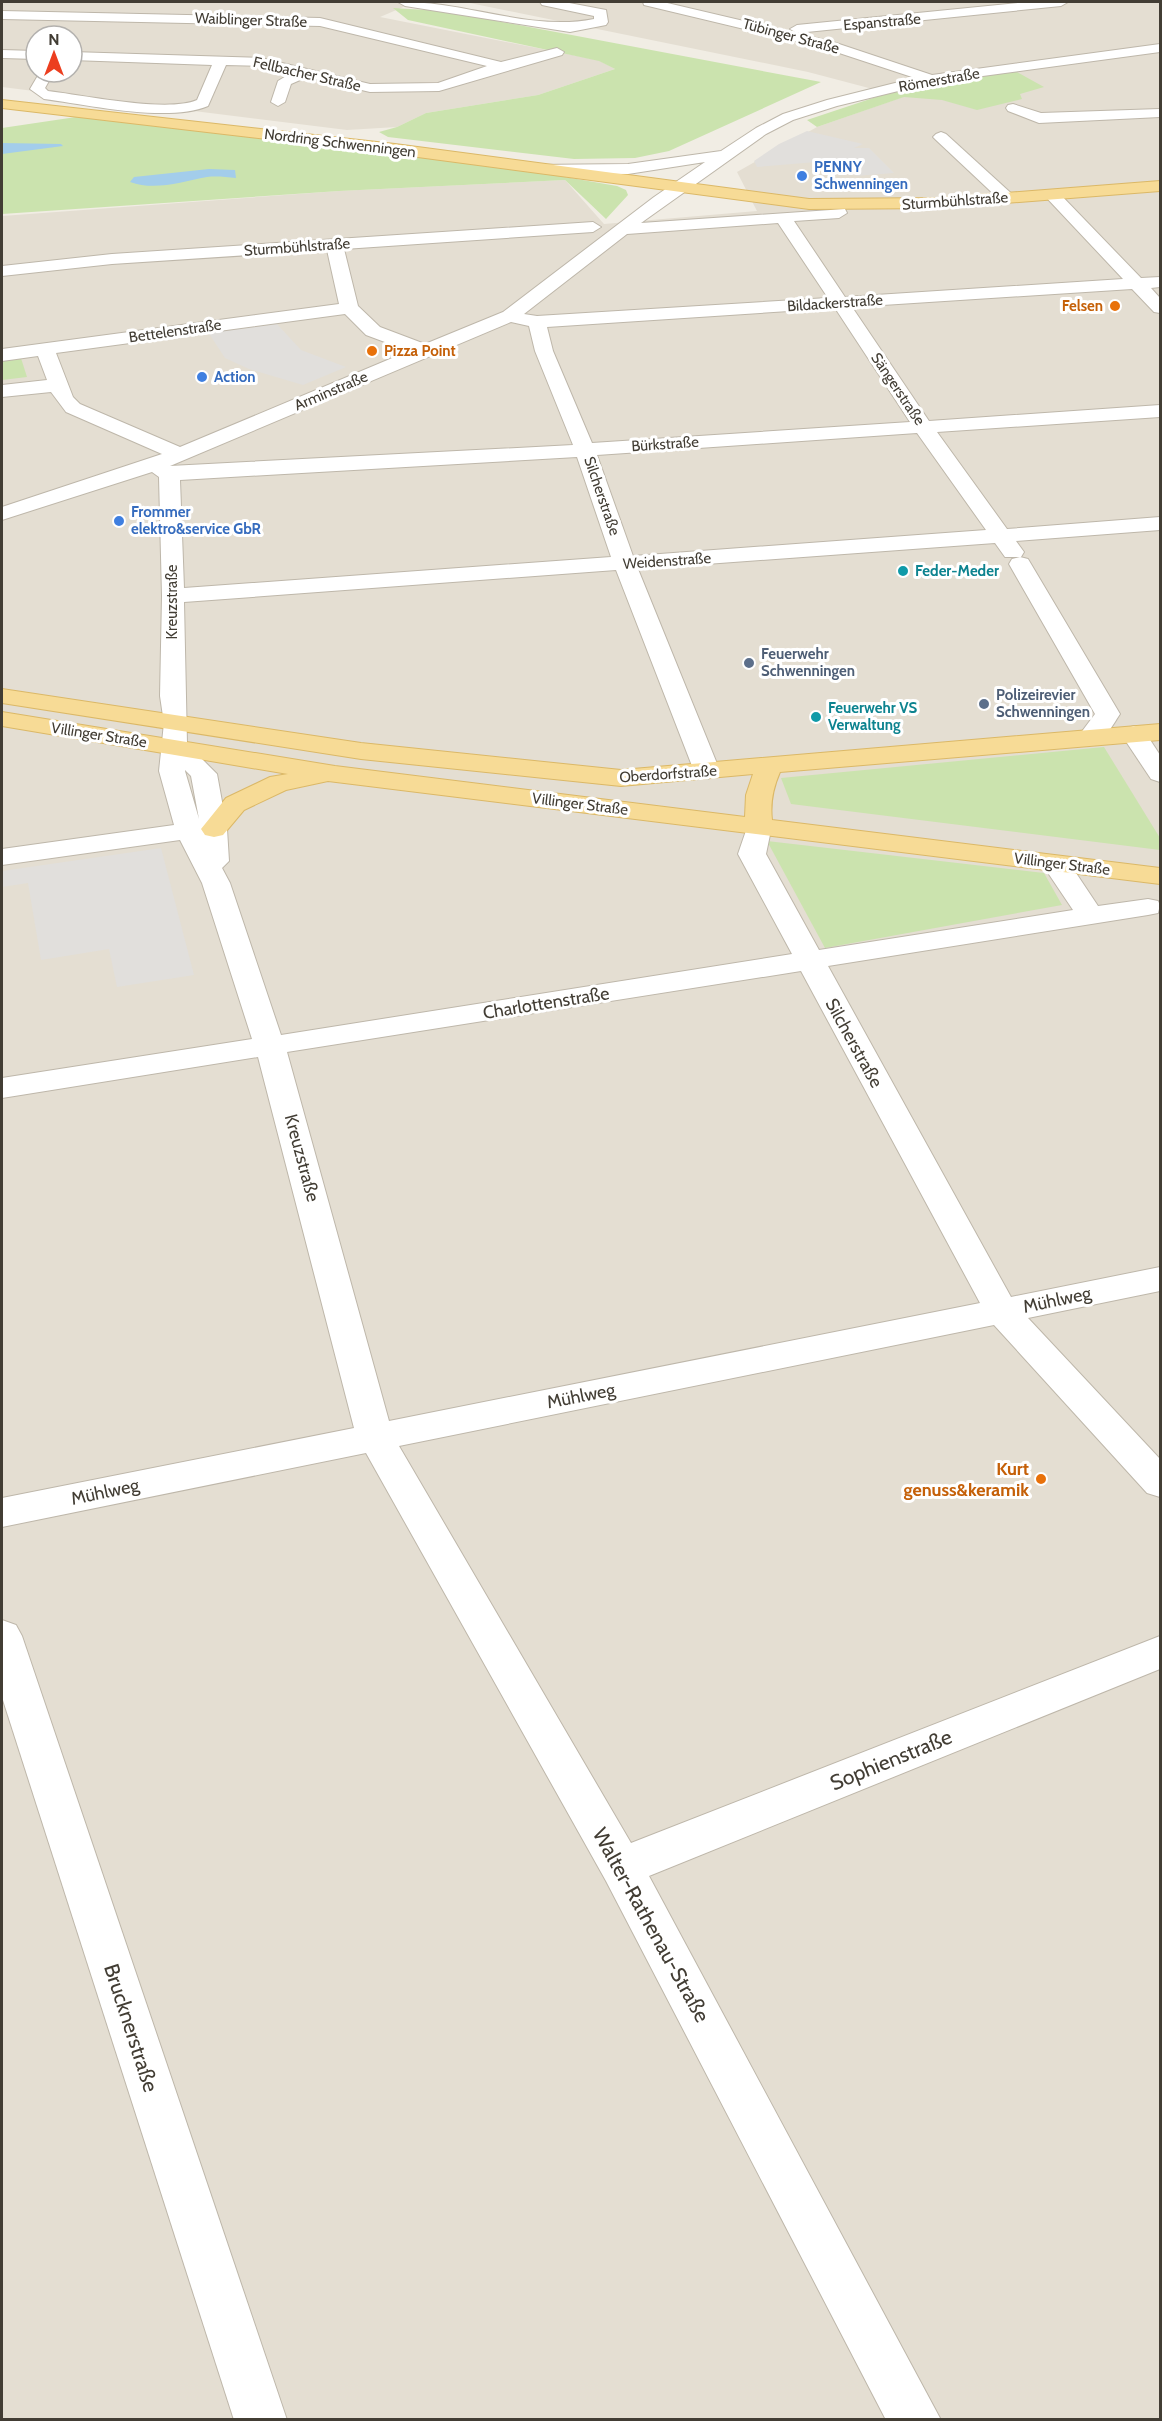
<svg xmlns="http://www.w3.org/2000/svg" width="1162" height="2421" viewBox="0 0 1162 2421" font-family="Cabin,sans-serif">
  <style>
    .residential { fill: #e4ded2; fill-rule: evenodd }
    .green { fill: #cbe3ae }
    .parking { fill: #e1dfdc }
    .water { fill: #a3cdeb }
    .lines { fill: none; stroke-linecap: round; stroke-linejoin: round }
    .minor-casing { stroke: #beb7aa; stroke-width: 2 }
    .major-casing { stroke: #dbb867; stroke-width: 2 }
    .minor { fill: #fff; fill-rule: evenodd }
    .major { fill: #f7db96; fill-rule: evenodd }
    .shop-dot { fill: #3f7fe0; stroke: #fff; stroke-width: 2 }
    .food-dot { fill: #e8710a; stroke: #fff; stroke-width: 2 }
    .culture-dot { fill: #0f9aa8; stroke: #fff; stroke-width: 2 }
    .service-dot { fill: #5c6f8a; stroke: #fff; stroke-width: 2 }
    .labels { text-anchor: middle; stroke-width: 6; stroke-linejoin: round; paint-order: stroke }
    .far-street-label { font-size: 15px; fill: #423d34; stroke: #fff }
    .far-shop-label { font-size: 15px; font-weight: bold; fill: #366cbe; stroke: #fff; text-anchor: start }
    .far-food-label { font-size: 15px; font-weight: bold; fill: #c56008; stroke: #fff; text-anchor: end }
    .far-culture-label { font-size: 15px; font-weight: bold; fill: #0d838f; stroke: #fff; text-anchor: start }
    .far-service-label { font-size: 15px; font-weight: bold; fill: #4e5e75; stroke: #fff; text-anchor: start }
    .street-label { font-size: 18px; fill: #423d34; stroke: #fff }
    .food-label { font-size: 18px; font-weight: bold; fill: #c56008; stroke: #fff; text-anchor: end }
    .near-street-label { font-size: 21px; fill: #423d34; stroke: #fff }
  </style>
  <rect width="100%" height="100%" fill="#f1ede4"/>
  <g class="residential">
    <path d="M 2,2 L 415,2 L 380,17 L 598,60 L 615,69 L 538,95 L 426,113 L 397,127 L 347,130 L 2,87 ZM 36,36 L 72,36 L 72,72 L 36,72 Z"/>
    <polygon points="465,2 1160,2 1160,2419 2,2420 2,216 339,191 565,180 604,224 757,211 737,172 817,127 903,97 808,72"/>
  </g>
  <g class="green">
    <polygon points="393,8 444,11 821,82 669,151 635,158 574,159 388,137 379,132 397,127 426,113 538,95 615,69 599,61 408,20"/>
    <polygon points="1015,71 1044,87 1020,94 1022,99 977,110 942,100 904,97 817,127 807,120 888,93"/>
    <polygon points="76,117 513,168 617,186 626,190 628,195 606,219 565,180 339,191 2,214 2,128"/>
    <polygon points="20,355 27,377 2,380 2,358"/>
    <polygon points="1104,747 1160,838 1160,850 791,804 781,778"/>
    <polygon points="767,841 1044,873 1062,905 825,948"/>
  </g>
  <g class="parking">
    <polygon points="807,131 863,144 854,148 869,148 894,173 856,176 840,160 757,167 754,161 779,144"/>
    <polygon points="276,323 301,350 346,367 303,385 249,369 225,358 208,332"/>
    <polygon points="161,848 194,975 117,987 109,949 41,960 28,883 2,887 2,871"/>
  </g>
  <g class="water">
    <polygon points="2,143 61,144 63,146 2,154"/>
    <path d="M 209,169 L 235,170 L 236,178 C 226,177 216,176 207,177 C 181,182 155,191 130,182 L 134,177 Z"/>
  </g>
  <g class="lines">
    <defs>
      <g id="minor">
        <path d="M 398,2 C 464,0 529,32 594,19 L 594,16 L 542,5 L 540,2 L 564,2 L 606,10 L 608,22 L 606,25 L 570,32 L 405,6 Z"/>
        <path d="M 643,2 L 663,2 L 833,42 L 932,75 L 1160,44 L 1160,52 L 931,83 L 837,106 L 793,120 L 766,134 L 641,223 L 845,209 L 847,213 L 839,218 L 794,221 L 845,297 L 1123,279 L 1043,194 L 1045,191 L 1057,191 L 1141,278 L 1160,277 L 1160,287 L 1151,288 L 1160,298 L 1160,313 L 1154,312 L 1132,289 L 852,307 L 929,421 L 1160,405 L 1160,417 L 937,432 L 1007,529 L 1160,517 L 1160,530 L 1016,541 L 1024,552 L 1021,557 L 1005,557 L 995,543 L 638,569 L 720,771 L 716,776 L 707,779 L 698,776 L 694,771 L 616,570 L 184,602 L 187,744 L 217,774 L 227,829 L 229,861 L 222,868 L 230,883 L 281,1035 L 792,954 L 738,854 L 750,819 L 759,817 L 768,819 L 772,825 L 766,854 L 819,950 L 1073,910 L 1042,864 L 1046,858 L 1056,856 L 1066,858 L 1098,906 L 1148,899 L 1158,901 L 1160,905 L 1158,913 L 1148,915 L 828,966 L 1011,1297 L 1160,1267 L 1160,1291 L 1028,1318 L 1160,1459 L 1160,1497 L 1147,1493 L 994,1325 L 399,1446 L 631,1843 L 1160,1636 L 1160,1669 L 649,1876 L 941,2420 L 886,2420 L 606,1881 L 366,1453 L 2,1527 L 2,1498 L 354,1428 L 258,1057 L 2,1098 L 2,1078 L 252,1039 L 202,883 L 180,840 L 2,865 L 2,849 L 174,825 L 159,771 L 164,723 L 160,696 L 162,596 L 159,477 L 152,472 L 2,520 L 2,507 L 162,454 L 66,412 L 51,392 L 2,397 L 2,385 L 47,380 L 38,356 L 2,361 L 2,349 L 339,304 L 327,250 L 112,264 L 2,276 L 2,266 L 112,254 L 593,222 L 601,227 L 593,232 L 344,249 L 358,306 L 380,327 L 425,344 L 503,312 L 654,197 L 705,162 L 628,174 L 540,173 L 534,171 L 532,168 L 534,165 L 628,164 L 721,151 L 756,128 L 783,114 L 827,100 L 915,78 L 824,48 L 644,5 ZM 778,223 L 828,298 L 537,316 L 524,314 L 627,234 ZM 835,308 L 910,422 L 592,443 L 553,351 L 547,327 ZM 345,314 L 366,335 L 409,351 L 180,447 L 80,404 L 73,397 L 56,353 ZM 511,322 L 529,326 L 535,351 L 573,445 L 170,466 ZM 917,433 L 986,530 L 633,556 L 597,455 ZM 577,457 L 611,557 L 184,588 L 180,480 ZM 185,770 L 191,776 L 199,819 L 185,771 ZM 801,971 L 980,1303 L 389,1421 L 287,1052 Z"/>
        <polygon points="1027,2 1068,2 1061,6 797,33 790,29 797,25"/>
        <path d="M 2,11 L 320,18 L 501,62 L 557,48 L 564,52 L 562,55 L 439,91 L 370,92 L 307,77 L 291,84 L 285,102 L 278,106 L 271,102 L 278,81 L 291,73 L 261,66 L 226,65 L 208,106 C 168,123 89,105 44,99 L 30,89 L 40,72 L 54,72 L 45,88 L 48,91 C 83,95 167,113 197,100 L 212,65 L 72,60 L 72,52 L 261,58 L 370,84 L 438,83 L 487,66 L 320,26 L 2,19 Z"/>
        <polygon points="2,50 36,51 36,59 2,58"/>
        <polygon points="1013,104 1041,113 1160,109 1160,117 1039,123 1008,111 1006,108 1008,105"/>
        <polygon points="941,132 946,134 1013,195 1015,198 1013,201 1001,201 936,140 933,137 936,134"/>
        <path d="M 1020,557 L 1028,559 L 1031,564 L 1120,714 C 1110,729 1102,748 1081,743 L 1077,738 L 1095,714 L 1009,564 L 1012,559 Z"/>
        <polygon points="1134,726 1143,729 1160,755 1160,782 1151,779 1121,734 1125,729"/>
        <polygon points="2,1620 16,1625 22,1636 287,2420 234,2420 2,1697"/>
      </g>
      <g id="major">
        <polygon points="2,100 395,144 809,199 941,198 1160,181 1160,191 941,208 809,209 395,154 2,108"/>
        <path d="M 2,689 L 361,743 L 621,770 L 1160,724 L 1160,740 L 780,772 C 773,788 770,803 772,820 L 1160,868 L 1160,884 L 328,781 L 286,790 L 244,810 L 223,835 L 214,837 L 205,835 L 201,829 L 226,798 L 270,777 L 288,774 L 2,726 L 2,712 L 335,766 L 745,817 L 746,795 L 753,774 L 621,786 L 361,759 L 2,703 Z"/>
      </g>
    </defs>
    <use href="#minor" class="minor-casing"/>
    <use href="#major" class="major-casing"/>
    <use href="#minor" class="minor"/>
    <use href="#major" class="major"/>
  </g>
  <g class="shop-dot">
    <circle cx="802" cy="176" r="6"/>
    <circle cx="202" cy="377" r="6"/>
    <circle cx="119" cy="521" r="6"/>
  </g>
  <g class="food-dot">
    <circle cx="1115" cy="306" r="6"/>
    <circle cx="372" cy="351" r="6"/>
    <circle cx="1041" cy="1479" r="6"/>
  </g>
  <g class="culture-dot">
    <circle cx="903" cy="571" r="6"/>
    <circle cx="816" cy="717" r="6"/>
  </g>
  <g class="service-dot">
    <circle cx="749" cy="663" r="6"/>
    <circle cx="984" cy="704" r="6"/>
  </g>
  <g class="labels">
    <g class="far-street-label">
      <text transform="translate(251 20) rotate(2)" y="5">Waiblinger Straße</text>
      <text transform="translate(882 22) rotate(-5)" y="5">Espanstraße</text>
      <text transform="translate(791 36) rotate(15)" y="5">Tübinger Straße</text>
      <text transform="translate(307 74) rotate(13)" y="5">Fellbacher Straße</text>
      <text transform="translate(939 80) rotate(-10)" y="5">Römerstraße</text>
      <text transform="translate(340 143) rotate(7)" y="5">Nordring Schwenningen</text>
      <text transform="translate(955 201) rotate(-4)" y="5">Sturmbühlstraße</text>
      <text transform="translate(297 247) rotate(-4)" y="5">Sturmbühlstraße</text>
      <text transform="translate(835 303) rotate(-4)" y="5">Bildackerstraße</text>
      <text transform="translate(175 331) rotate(-8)" y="5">Bettelenstraße</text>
      <text transform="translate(898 389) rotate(56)" y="5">Sängerstraße</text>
      <text transform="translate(331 391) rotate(-23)" y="5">Arminstraße</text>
      <text transform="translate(665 444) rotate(-4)" y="5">Bürkstraße</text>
      <text transform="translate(602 496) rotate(71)" y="5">Silcherstraße</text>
      <text transform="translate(667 561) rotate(-4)" y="5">Weidenstraße</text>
      <text transform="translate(172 602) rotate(-90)" y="5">Kreuzstraße</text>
      <text transform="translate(99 735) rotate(9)" y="5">Villinger Straße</text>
      <text transform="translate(668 774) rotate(-4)" y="5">Oberdorfstraße</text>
      <text transform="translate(580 804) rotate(7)" y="5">Villinger Straße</text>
      <text transform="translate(1062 864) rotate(7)" y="5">Villinger Straße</text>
    </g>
    <g class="far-shop-label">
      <text x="814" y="172">PENNY<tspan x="814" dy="17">Schwenningen</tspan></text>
      <text x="214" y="382">Action</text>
      <text x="131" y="517">Frommer<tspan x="131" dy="17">elektro&amp;service GbR</tspan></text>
    </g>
    <g class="far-food-label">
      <text x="1103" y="311">Felsen</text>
      <text x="384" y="356" text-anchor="start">Pizza Point</text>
    </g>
    <g class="far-culture-label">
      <text x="915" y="576">Feder-Meder</text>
      <text x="828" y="713">Feuerwehr VS<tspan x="828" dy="17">Verwaltung</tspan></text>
    </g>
    <g class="far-service-label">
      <text x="761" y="659">Feuerwehr<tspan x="761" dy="17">Schwenningen</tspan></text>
      <text x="996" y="700">Polizeirevier<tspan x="996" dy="17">Schwenningen</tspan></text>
    </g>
    <g class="street-label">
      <text transform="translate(546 1003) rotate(-9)" y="6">Charlottenstraße</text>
      <text transform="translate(854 1043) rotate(61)" y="6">Silcherstraße</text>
      <text transform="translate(302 1158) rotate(75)" y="6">Kreuzstraße</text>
      <text transform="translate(1057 1300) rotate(-12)" y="6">Mühlweg</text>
      <text transform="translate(581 1396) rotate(-11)" y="6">Mühlweg</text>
      <text transform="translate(105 1492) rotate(-12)" y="6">Mühlweg</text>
    </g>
    <g class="food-label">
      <text x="1029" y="1475">Kurt<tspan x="1029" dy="21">genuss&amp;keramik</tspan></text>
    </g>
    <g class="near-street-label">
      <text transform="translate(891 1760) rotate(-22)" y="7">Sophienstraße</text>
      <text transform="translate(651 1925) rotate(61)" y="7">Walter-Rathenau-Straße</text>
      <text transform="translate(131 2028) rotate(72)" y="7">Brucknerstraße</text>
    </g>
  </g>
  <rect width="1162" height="2421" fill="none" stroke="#423d34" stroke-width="6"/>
  <g transform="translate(54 54)"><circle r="28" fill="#ffffff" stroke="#b3b1ae" stroke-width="1.5"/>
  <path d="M0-4.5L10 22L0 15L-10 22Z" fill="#ec3e1f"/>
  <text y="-9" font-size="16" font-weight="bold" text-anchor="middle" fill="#423d34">N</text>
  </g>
</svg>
